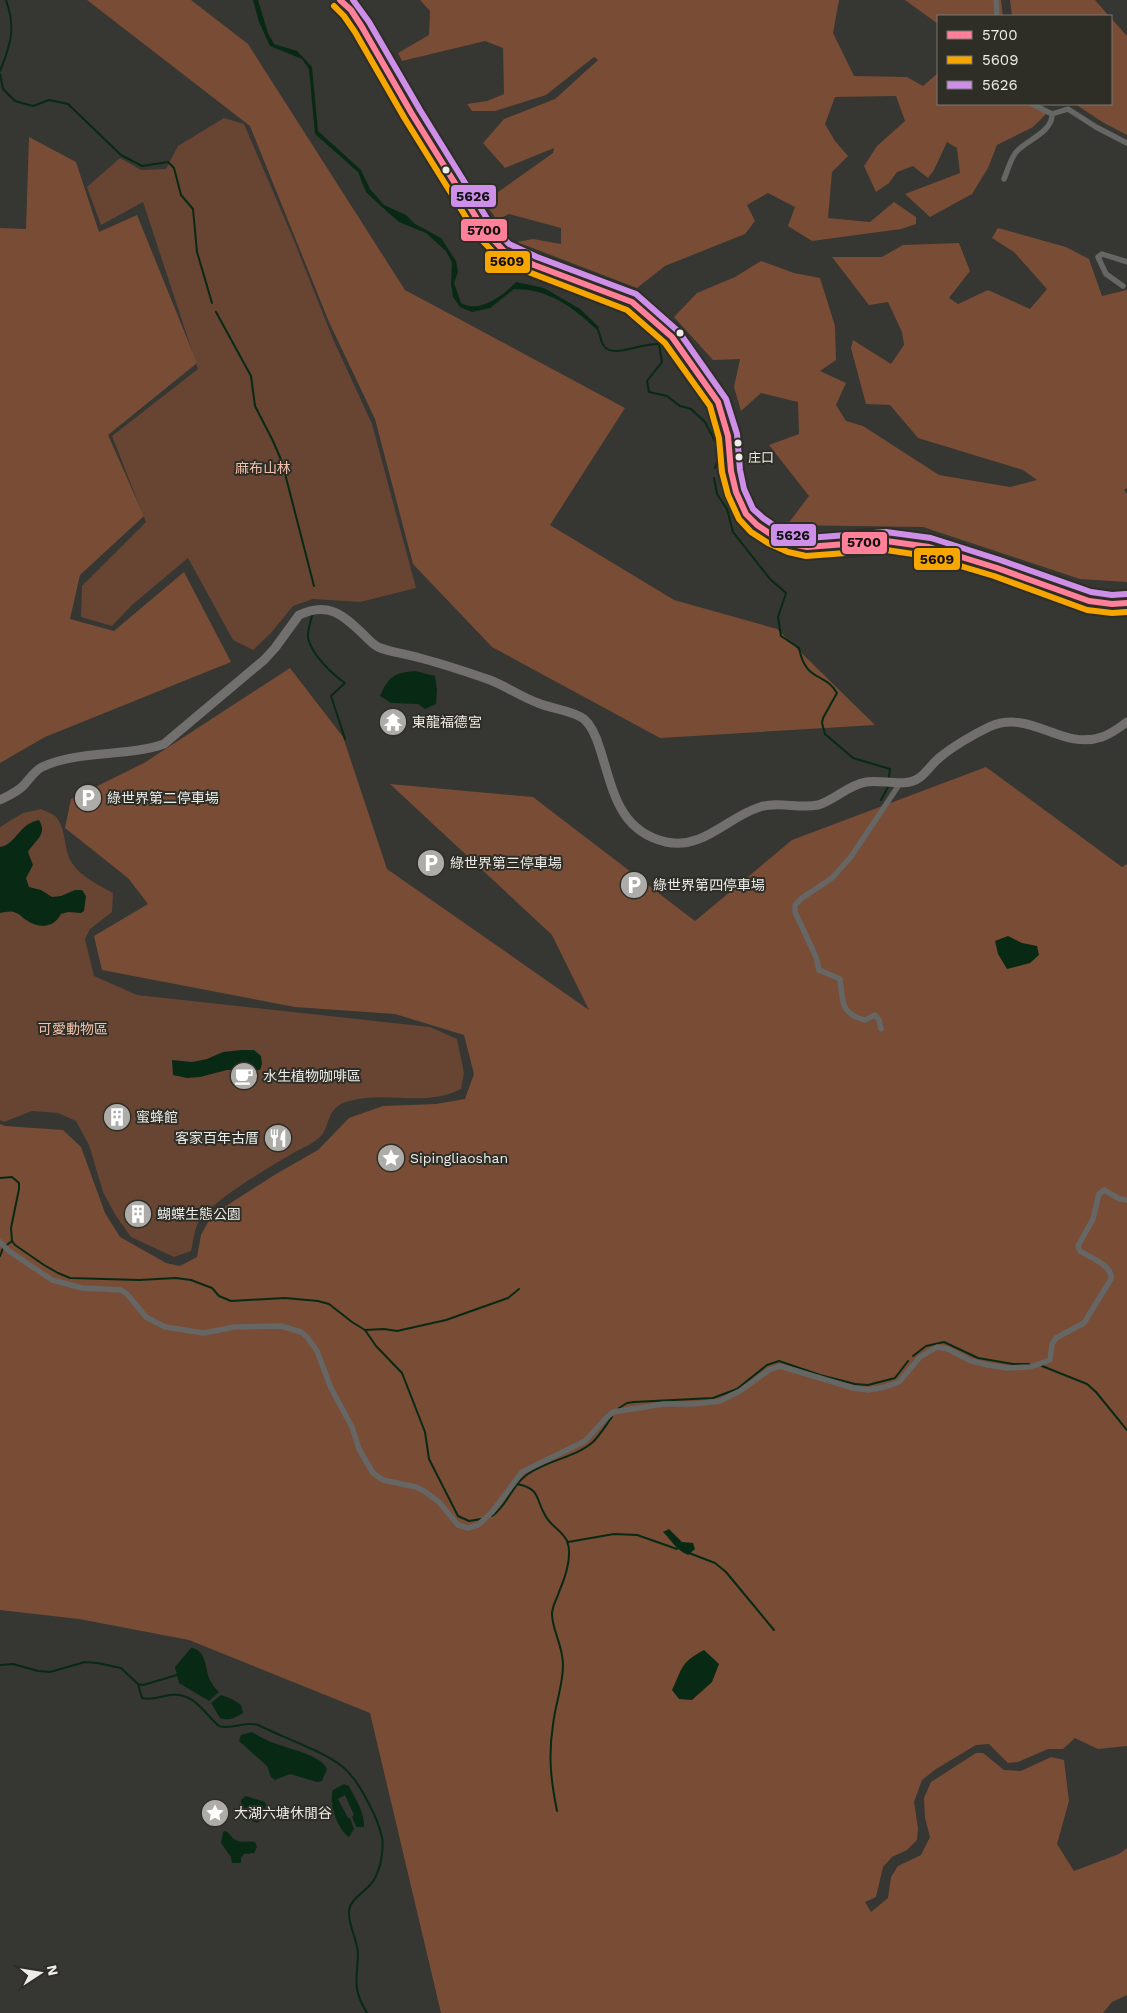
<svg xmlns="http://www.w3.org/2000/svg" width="1127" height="2013" viewBox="0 0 1127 2013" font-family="'Work Sans','Noto Sans TC',sans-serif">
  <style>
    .green { fill: #684433 }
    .forest { fill: #794c36 }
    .water { fill: #082a14 }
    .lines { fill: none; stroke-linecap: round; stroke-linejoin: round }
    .stream { stroke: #082a14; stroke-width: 2 }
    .street { stroke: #666664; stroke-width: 5.5 }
    .secondary { stroke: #72706e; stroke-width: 9 }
    .primary { stroke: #6f6e6c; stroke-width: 9 }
    .bus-1-casing { stroke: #2e2d26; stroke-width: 10 }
    .bus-2-casing { stroke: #2e2d26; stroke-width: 10 }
    .bus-3-casing { stroke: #2e2d26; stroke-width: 10 }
    .bus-1 { stroke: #ff8098; stroke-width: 6 }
    .bus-2 { stroke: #f7a600; stroke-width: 6 }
    .bus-3 { stroke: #ce8fe9; stroke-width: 6 }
    .bus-dot { fill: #edece8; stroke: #2e2d26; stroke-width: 2 }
    .labels { text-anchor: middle; stroke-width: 4; stroke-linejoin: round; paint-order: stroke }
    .bus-label { font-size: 13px; fill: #edece8; stroke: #2e2d26; text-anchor: start }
    .park-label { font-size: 14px; fill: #f4c2ab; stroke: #2e2d26 }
    .poi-label { font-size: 14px; fill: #edece8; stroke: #2e2d26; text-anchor: start }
    .line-badge { stroke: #2e2d26; stroke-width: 2 }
    .pale-badge-label { font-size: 14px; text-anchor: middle; font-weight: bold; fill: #111 }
  </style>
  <rect width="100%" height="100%" fill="#363632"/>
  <g class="green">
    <polygon points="224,118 244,124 293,238 333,339 372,424 416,588 360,602 313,599 293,606 270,634 253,650 233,640 188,558 132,605 112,626 81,617 82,586 146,522 112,436 198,369 143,202 101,225 87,187 120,158 141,170 166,169 178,146"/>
    <path d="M 41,809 C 45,811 52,813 55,816 C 67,828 63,849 72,863 C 81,877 99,885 113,893 L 112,912 L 90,929 L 85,939 L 94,976 L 137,995 L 430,1027 L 457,1039 L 464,1073 L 461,1089 C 423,1108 388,1090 349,1101 C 325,1107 331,1127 320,1137 C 312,1145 299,1149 290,1155 C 268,1168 207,1203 197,1225 C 194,1233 193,1243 191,1251 L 174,1257 L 131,1237 L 116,1216 L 103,1192 L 89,1145 L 76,1121 L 58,1113 L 32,1111 L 4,1122 L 0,1120 L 0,827 L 23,813 Z"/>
  </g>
  <g class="forest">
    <polygon points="87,0 191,0 248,44 405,290 625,408 550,525 674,600 777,629 875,725 660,738 492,647 413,564 375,419 329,322 250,126"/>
    <polygon points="420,0 839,0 833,33 854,76 907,77 923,86 938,73 938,104 1038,104 1047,113 1033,127 997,145 988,168 972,194 930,217 905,194 960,173 957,148 947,142 934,170 928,178 913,166 897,172 889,183 876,192 864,166 877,146 905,121 896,96 835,97 825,124 835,141 848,156 832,172 828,218 870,222 894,202 916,217 916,224 901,229 812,241 788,226 795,207 768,193 747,205 755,221 745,234 665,266 637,288 517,242 533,239 561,244 561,228 509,214 497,220 484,202 553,153 554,148 505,168 483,143 504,119 555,99 598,60 594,57 546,95 495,111 472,111 467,104 487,101 504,94 503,48 485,41 402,61 398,53 429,35 430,11"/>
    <polygon points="905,0 1001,0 1003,16 938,16 938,24"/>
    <polygon points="1010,0 1095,0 1109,16 1012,16"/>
    <polygon points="1111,18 1127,36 1127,135 1104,123 1075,104 1111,104"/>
    <polygon points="29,137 76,162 99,232 137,215 197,363 108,435 144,516 80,575 70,619 114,631 184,572 231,662 45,737 0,763 0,228 26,229"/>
    <polygon points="998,228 1066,247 1089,259 1102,296 1127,290 1127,488 1124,490 1127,494 1127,582 1080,579 923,527 787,525 809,496 769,445 799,434 798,402 761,393 741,411 734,387 740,359 713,360 674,317 697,293 735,277 761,261 794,273 820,278 835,326 836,360 820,371 846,383 836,405 846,421 863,426 939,475 1010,487 1037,480 1023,470 918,438 890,405 866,404 851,348 853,340 891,364 904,345 902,332 888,302 869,305 832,257 882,257 903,245 959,243 970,271 949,298 958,304 988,290 1030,309 1047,289 1014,252 992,238"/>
    <polygon points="290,668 343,737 387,869 589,1010 552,935 390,784 533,797 695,921 792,840 986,767 1122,867 1127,864 1127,1746 1098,1749 1075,1738 1063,1749 1048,1749 1018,1762 1008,1763 989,1744 976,1745 936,1769 922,1780 914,1802 918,1828 917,1840 907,1850 892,1857 883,1867 876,1897 865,1902 871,1912 888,1898 891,1877 898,1866 921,1855 930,1837 925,1818 924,1798 931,1782 976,1753 983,1753 1004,1770 1021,1771 1051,1757 1064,1760 1069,1801 1057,1844 1074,1871 1119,1854 1127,1848 1127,1995 1112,2002 1103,2013 441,2013 370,1713 189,1640 79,1619 0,1610 0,1124 5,1126 63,1130 81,1147 105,1213 120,1237 166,1263 180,1266 197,1257 201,1235 212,1215 276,1174 318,1150 349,1118 383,1106 436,1104 465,1099 474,1074 464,1035 395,1014 295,1007 102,970 94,936 148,904 128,878 65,828 71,799 144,763"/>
  </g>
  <g class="water">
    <path d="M 253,0 L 258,0 L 268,33 L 274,44 L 297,51 L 312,67 L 318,131 L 361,170 L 370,189 L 384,205 L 406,215 L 415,224 L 441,238 L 456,261 L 458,272 L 454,283 L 461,303 C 479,314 504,295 516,282 L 544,288 L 580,309 L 599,327 L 598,329 L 596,329 C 578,312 558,296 533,291 C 527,289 521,290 514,289 L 490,308 L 472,312 L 460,307 L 453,297 L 451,284 L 452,262 L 446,251 L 426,233 L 399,222 L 382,207 L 366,192 L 358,172 L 315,134 L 309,69 L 302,59 L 270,46 L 259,22 Z"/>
    <path d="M 415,671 L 435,676 L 437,690 L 436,704 L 425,709 L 418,704 L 391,703 L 380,696 C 389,677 393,673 415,671 Z"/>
    <path d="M 39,820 C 48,835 35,840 28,852 L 33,865 L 26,878 L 29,887 L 41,890 L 52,897 L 61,896 L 75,890 L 82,890 L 86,896 L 84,911 L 81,913 L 68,912 L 61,914 C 54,928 39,929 26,920 C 23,918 20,914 16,913 C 11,910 6,912 0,913 L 0,847 C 17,844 18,824 39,820 Z"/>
    <polygon points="1008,936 1022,943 1037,946 1039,955 1030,963 1007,969 998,954 995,941"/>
    <polygon points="241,1050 254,1050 261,1056 262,1064 260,1070 227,1070 200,1077 187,1078 173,1075 172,1060 192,1062 207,1059 223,1052"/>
    <path d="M 669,1529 L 682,1542 L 693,1543 L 695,1549 L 688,1555 C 675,1549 673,1542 663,1532 Z"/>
    <path d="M 191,1648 C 208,1650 204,1670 211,1682 C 213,1686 216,1689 219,1692 L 209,1701 L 179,1683 L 175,1667 Z"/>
    <path d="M 704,1650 L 719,1664 L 712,1682 L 692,1700 L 679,1699 L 672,1690 C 683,1667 680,1663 704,1650 Z"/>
    <path d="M 221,1695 L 232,1699 L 241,1705 L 243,1713 C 235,1718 229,1721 220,1718 L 211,1703 Z"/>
    <path d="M 252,1732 C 259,1736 266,1740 274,1743 C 288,1749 320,1754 327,1769 L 322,1781 L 317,1782 L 290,1774 L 275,1780 L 271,1777 L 267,1766 L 239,1741 L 241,1735 Z"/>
    <path d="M 344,1784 L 349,1786 C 355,1798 365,1813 364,1827 L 356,1827 L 352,1817 L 354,1815 L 345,1795 L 338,1799 L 348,1818 L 350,1818 L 354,1829 L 349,1837 C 338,1830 328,1803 333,1790 Z"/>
    <polygon points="246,1796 265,1802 266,1805 261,1820 257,1823 242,1815 241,1800"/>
    <path d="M 225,1831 C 230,1833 230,1836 234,1839 C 240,1844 248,1840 255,1842 L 257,1847 L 254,1853 L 244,1854 L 241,1858 L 241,1863 L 232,1863 L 231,1857 L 221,1843 L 223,1832 Z"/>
  </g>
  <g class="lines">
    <g class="stream">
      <path d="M 0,71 C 11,44 16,28 6,0"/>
      <polyline points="0,74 3,89 15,101 33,106 49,100 68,104 121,155 142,166 168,162 174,168 181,195 193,209 197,252 212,303"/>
      <polyline points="216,312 251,376 255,406 273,441 282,462 314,586"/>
      <path d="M 597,328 C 601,334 600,341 604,346 C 613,359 642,342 659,344 L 662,362 L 647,381 L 649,392 L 667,396 L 680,406 L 691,409 L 705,422 L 715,441"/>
      <polyline points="715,468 720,455 719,452"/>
      <path d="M 714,478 L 717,494 L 727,509 L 733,532 L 770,579 L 786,593 L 778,617 L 781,636 L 799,648 C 806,683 824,671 837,693 L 823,718 L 822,723 L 825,734 L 853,758 L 890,769 L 889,777"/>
      <path d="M 312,615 C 311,621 307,632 308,638 C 312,655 332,674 345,683 L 331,696 L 345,739"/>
      <polyline points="881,800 888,787"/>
      <polyline points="0,1178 12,1177 19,1183 19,1189 11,1228 12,1241"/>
      <polyline points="12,1241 15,1245 44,1265 58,1273 70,1278 139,1280 176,1278 191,1280 212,1288 219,1296 231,1301 285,1298 318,1301 329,1304 352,1322 365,1330 376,1346 402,1373 425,1432 429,1459 458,1516 469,1521 481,1519"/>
      <polyline points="0,1256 3,1248 12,1241"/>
      <polyline points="365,1330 384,1329 397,1331 446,1320 508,1298 519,1289"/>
      <polyline points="913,1356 926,1346 944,1342 978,1358 1013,1364 1029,1364"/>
      <polyline points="1042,1366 1087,1384 1096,1392 1127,1430"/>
      <polyline points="619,1408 627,1403 634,1402 713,1398 737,1389 767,1365 779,1361 820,1375 855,1384 868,1385 895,1378 908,1361"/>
      <path d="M 517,1484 C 541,1489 535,1498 545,1515 C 550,1526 562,1530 567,1541 C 573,1556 565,1578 559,1592 C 557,1599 552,1606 552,1614 C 552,1630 563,1645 563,1665 C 563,1686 555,1705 553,1725 C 548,1756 551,1781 557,1811"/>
      <path d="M 492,1516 C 506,1507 511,1488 524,1477 C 543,1461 575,1458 593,1442 C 600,1435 606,1425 612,1417"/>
      <polyline points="568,1542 614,1534 637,1535 677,1549"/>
      <polyline points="689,1553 715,1563 726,1572 774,1630"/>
      <polyline points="0,1665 13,1664 38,1671 50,1672 85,1662 97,1663 121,1668 138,1684 143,1685 177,1675"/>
      <path d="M 138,1684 L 142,1698 C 152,1701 160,1696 170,1695 C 194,1692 203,1712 219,1726 C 232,1730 245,1721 258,1725 C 282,1737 323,1751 343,1767 C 357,1779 366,1798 374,1814 C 383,1835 385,1843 380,1865 C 378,1872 375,1880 370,1885 C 363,1893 350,1900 349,1911 C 348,1926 358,1940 358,1955 C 357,1982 352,1988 367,2013"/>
    </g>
    <g class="street">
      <polyline points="996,0 997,16"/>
      <polyline points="399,90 408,87"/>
      <polyline points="408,105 416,100"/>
      <polyline points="1052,114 1068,109 1096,127 1127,143"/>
      <path d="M 1004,179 C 1008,170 1011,156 1018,150 C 1028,140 1053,131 1052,114 L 1032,104"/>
      <polyline points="1123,286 1106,274 1098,257 1102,254 1127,262"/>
      <path d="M 881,1029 L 879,1020 L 875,1015 L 865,1020 C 840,1014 843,1002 840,979 L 819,970 L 816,957 L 795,912 L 795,905 L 802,898 L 832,878 L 850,858 L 901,782"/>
      <path d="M 0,1242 L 9,1251 L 52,1280 L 82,1288 L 121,1290 L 127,1294 L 146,1317 L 165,1327 L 204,1333 L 234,1327 L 281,1326 L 301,1332 L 307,1337 L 317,1351 L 331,1388 L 352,1427 L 359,1449 L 373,1473 L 383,1480 L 416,1487 L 424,1491 L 439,1502 L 458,1525 L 468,1528 L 478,1525 L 492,1512 L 522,1472 L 585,1441 L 606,1418 L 613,1412 L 664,1404 L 695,1404 L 720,1401 L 740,1391 L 769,1370 L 780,1366 L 853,1388 L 868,1390 L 885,1387 L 899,1382 L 920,1357 L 937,1347 L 948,1349 L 971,1361 L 988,1365 L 1007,1368 L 1030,1367 L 1050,1360 L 1052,1344 L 1056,1338 L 1084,1323 L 1111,1279 C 1113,1265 1090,1258 1080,1251 L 1078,1246 L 1093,1219 L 1099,1194 L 1104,1190 L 1120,1199 L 1127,1200"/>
    </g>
    <path class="secondary" d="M 0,800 C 8,796 17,792 23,786 C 29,780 34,771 42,767 C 77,750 127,757 164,744 L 264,660 L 275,648 L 299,615 C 328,601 343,615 363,634 C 367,638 372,644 378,647 C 390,652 406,654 420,658 C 443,664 467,672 490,680 C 506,686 521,697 538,703 C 552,709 572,710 584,719 C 592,726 597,739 600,749 C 613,789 618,831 666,842 C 704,850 727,817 760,807 C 779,801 799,809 818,805 C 835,800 848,785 866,782 C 881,779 905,788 919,778 C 926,773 932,764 939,758 C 952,747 974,734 989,727 C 1031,708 1061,751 1102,737 C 1111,734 1119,728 1127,722"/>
    <polyline class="primary" points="340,0 351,10 362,27 412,114 484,230 504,251 534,265 632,302 672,337 718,402 728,436 731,471 736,492 743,508 746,514 757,525 772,535 792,544 807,547 821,547 886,541 929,547 997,568 1089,601 1112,604 1127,603"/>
    <defs>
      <polyline id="bus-1" points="340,0 351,10 362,27 412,114 484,230 504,251 534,265 632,302 672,337 718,402 728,436 731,471 736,492 746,514 757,525 772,535 792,544 807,547 886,541 929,547 997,568 1089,601 1112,604 1127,603"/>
      <polyline id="bus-2" points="334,6 344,16 355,32 405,119 477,235 498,257 531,273 627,310 665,343 710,406 719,438 722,472 728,495 739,519 751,532 768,543 788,552 806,556 886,550 927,556 994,576 1087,610 1112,613 1127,612"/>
      <polyline id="bus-3" points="353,0 369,22 420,110 491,225 509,244 537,257 636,294 679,332 726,399 737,434 740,470 744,489 753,509 763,518 776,527 795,536 808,538 886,532 931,538 1000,560 1091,592 1112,595 1126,594"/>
    </defs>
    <use href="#bus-1" class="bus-1-casing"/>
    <use href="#bus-2" class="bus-2-casing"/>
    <use href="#bus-3" class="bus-3-casing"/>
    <use href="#bus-1" class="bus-1"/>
    <use href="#bus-2" class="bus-2"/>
    <use href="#bus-3" class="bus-3"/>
  </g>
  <defs>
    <symbol id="temple-disc" viewBox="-11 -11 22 22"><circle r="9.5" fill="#adaca8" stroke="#2e2d26"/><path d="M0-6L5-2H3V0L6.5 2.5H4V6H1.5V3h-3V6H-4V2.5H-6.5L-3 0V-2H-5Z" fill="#fff"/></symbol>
    <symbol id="parking-disc" viewBox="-11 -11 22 22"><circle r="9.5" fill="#adaca8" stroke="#2e2d26"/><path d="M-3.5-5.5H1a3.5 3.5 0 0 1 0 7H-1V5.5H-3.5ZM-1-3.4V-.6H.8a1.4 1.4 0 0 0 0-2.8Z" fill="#fff"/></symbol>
    <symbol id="cafe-disc" viewBox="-11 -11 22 22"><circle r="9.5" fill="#adaca8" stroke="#2e2d26"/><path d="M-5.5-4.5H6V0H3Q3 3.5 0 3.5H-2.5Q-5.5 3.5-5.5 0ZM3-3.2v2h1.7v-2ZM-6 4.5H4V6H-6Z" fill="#fff"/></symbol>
    <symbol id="building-disc" viewBox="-11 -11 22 22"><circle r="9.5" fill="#adaca8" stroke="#2e2d26"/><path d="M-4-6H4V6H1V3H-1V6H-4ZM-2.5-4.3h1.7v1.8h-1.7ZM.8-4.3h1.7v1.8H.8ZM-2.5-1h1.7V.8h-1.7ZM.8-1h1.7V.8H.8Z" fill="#fff"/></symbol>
    <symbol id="restaurant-disc" viewBox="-11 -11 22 22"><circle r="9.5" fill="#adaca8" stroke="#2e2d26"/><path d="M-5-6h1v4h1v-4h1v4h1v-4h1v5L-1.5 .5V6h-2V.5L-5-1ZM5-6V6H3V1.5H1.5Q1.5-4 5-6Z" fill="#fff"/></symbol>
    <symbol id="sight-disc" viewBox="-11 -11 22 22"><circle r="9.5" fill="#adaca8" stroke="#2e2d26"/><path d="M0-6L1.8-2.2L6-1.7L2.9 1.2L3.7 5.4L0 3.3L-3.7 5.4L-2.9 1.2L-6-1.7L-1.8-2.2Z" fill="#fff"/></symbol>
  </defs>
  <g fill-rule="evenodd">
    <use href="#temple-disc" x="377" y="706" width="32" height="32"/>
    <use href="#parking-disc" x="72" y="782" width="32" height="32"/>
    <use href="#parking-disc" x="415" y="847" width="32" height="32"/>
    <use href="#parking-disc" x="618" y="869" width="32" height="32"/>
    <use href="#cafe-disc" x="228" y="1060" width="32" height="32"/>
    <use href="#building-disc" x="101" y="1101" width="32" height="32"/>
    <use href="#restaurant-disc" x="262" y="1122" width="32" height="32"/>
    <use href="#sight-disc" x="375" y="1142" width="32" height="32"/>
    <use href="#building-disc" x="122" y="1198" width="32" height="32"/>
    <use href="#sight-disc" x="199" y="1797" width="32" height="32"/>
  </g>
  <g class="bus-dot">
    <circle cx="446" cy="170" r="4.5"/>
    <circle cx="680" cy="333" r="4.5"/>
    <circle cx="738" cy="443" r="4.5"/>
    <circle cx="739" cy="457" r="4.5"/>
  </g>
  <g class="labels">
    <g class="bus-label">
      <text x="748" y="462">庄口</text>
    </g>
    <g class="park-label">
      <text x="263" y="473">麻布山林</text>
      <text x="73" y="1034">可愛動物區</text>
    </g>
    <g class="poi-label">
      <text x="412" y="727">東龍福德宮</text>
      <text x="107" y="803">綠世界第二停車場</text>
      <text x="450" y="868">綠世界第三停車場</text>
      <text x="653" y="890">綠世界第四停車場</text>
      <text x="263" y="1081">水生植物咖啡區</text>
      <text x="136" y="1122">蜜蜂館</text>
      <text x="259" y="1143" text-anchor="end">客家百年古厝</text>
      <text x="410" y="1163">Sipingliaoshan</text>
      <text x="157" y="1219">蝴蝶生態公園</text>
      <text x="234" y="1818">大湖六塘休閒谷</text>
    </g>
  </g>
  <g class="line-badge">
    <rect x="450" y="184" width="47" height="24" rx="5" fill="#ce8fe9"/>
    <rect x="460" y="218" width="48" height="24" rx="5" fill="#ff8098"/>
    <rect x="484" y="250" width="47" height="24" rx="5" fill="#f7a600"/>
    <rect x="770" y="523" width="47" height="24" rx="5" fill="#ce8fe9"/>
    <rect x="841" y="531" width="47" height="24" rx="5" fill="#ff8098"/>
    <rect x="913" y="547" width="48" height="24" rx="5" fill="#f7a600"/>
  </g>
  <g class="pale-badge-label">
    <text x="473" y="201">5626</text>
    <text x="484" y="235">5700</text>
    <text x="507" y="266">5609</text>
    <text x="793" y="540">5626</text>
    <text x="864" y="547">5700</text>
    <text x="937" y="564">5609</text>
  </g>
  <rect x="937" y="15" width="175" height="90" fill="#2e2d26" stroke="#7a7974"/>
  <rect x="947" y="31" width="25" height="8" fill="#ff8098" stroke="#7a7974"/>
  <text x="982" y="40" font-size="15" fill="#edece8">5700</text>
  <rect x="947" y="56" width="25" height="8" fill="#f7a600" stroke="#7a7974"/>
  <text x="982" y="65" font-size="15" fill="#edece8">5609</text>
  <rect x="947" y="81" width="25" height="8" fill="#ce8fe9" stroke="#7a7974"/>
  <text x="982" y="90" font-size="15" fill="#edece8">5626</text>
  <g transform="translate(40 1973) rotate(78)" stroke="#2e2d26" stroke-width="4" paint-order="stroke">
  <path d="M0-4L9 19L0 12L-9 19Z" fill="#edece8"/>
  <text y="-8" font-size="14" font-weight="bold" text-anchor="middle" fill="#edece8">N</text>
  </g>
</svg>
